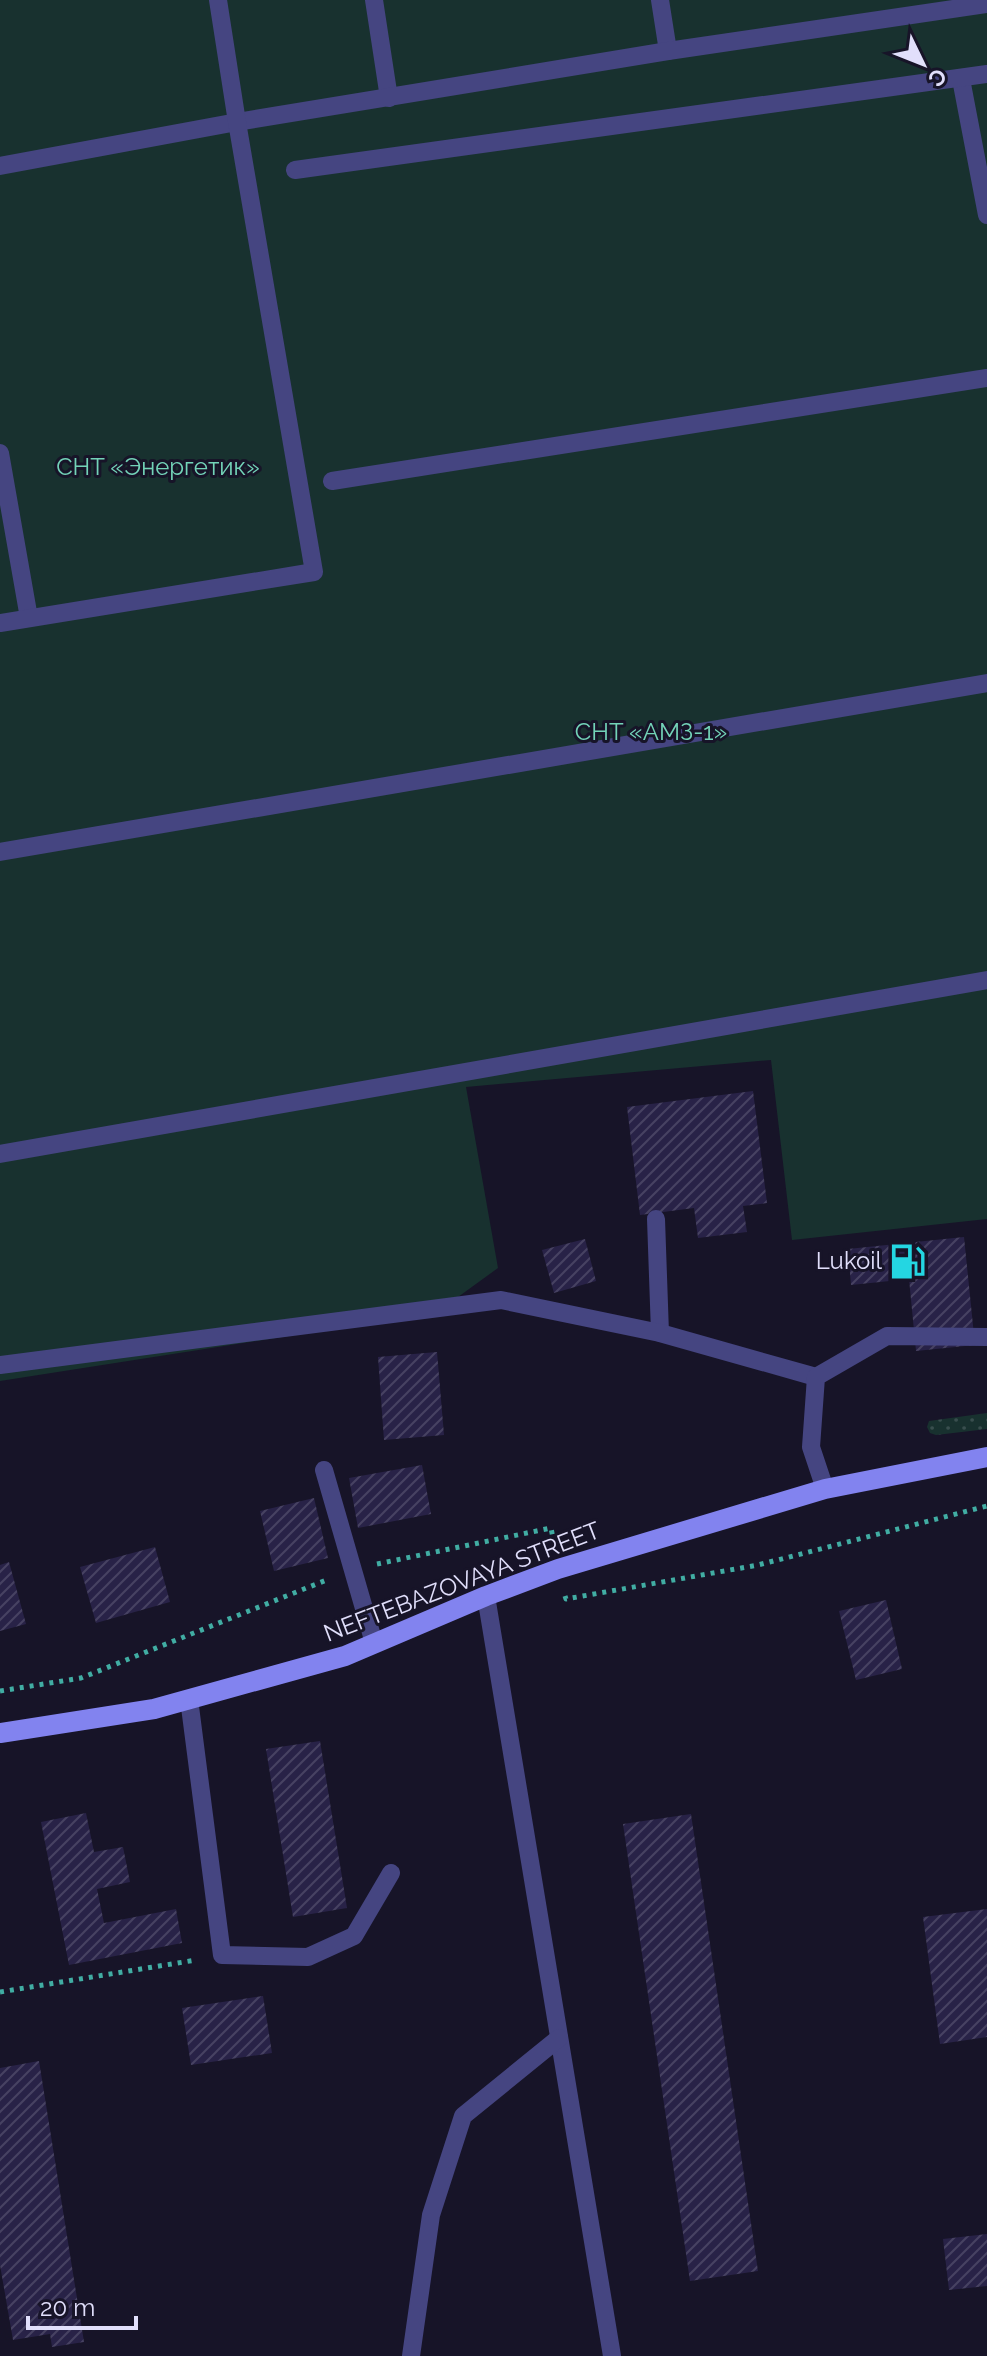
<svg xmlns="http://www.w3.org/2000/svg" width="987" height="2356" viewBox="0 0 987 2356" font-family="Raleway,sans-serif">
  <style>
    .grass { fill: url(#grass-dots) }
    .garden { fill: #18312f }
    .building { fill: url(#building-hatch) }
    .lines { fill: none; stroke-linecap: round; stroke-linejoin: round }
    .path { stroke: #41ada3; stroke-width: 5; stroke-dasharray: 4 6; stroke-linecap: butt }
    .lane { stroke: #454581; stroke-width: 18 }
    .secondary { stroke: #8283ef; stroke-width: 20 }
    .labels { text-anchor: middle; stroke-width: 6; stroke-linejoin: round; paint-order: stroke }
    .park-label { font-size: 24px; fill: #73d3b8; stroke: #171428 }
    .poi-label { font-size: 24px; fill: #e1dffb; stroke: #171428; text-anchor: end }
    .street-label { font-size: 24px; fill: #e1dffb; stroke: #171428 }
  </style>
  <defs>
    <pattern id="grass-dots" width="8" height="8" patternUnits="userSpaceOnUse" patternTransform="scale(2)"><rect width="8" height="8" fill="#18312f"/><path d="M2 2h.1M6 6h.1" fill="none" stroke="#394e4e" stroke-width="1.8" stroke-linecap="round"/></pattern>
    <pattern id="building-hatch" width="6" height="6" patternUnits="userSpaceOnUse" patternTransform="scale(2)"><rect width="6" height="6" fill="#282247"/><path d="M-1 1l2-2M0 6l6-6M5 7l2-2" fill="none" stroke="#474262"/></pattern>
  </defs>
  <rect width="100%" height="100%" fill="#171428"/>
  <polygon class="grass" points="987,1413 987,1429 936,1435 930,1433 927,1427 929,1421"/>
  <polygon class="garden" points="0,0 987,0 987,1219 792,1240 771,1060 466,1087 498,1268 436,1313 0,1381"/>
  <g class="building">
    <polygon points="753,1091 767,1203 743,1206 747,1232 698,1238 694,1208 640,1215 627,1107"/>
    <polygon points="964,1237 975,1345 916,1351 909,1279 851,1285 848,1249"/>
    <polygon points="585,1239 596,1281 554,1293 542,1250"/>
    <polygon points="437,1352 444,1435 384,1440 378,1357"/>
    <polygon points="422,1465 431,1514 358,1528 349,1478"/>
    <polygon points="314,1498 328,1558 274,1571 260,1511"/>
    <polygon points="155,1547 170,1602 96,1623 80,1567"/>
    <polygon points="9,1562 26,1624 0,1631 0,1565"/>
    <polygon points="886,1600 902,1669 856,1680 839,1611"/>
    <polygon points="320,1741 347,1908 293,1917 266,1749"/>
    <polygon points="86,1813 94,1852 123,1847 130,1882 97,1889 104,1923 176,1909 182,1943 69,1965 41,1822"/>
    <polygon points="691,1814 758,2271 690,2281 623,1824"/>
    <polygon points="987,1909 987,2037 940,2044 923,1917"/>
    <polygon points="263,1996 272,2053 191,2065 182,2008"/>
    <polygon points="39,2061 84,2342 52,2347 50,2334 13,2340 0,2265 0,2068"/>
    <polygon points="987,2234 987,2286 949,2290 943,2239"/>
  </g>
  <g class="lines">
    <g class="path">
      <polyline points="377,1564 551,1528 554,1543"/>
      <polyline points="565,1596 566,1599 758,1565 987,1506"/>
      <polyline points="0,1691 81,1678 329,1579"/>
      <polyline points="0,1992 196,1960"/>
    </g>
    <g class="lane">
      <polyline points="374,0 389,98"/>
      <polyline points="660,0 668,51"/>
      <polyline points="961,79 987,215"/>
      <polyline points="0,166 237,122 668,51 987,4"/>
      <polyline points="295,170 987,74"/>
      <polyline points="0,453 29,618"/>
      <polyline points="332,481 987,378"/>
      <polyline points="0,623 314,572 237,122 218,0"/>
      <polyline points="0,852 987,683"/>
      <polyline points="0,1154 987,980"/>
      <polyline points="656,1219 660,1333"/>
      <polyline points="0,1365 501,1300 660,1333 816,1377"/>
      <polyline points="324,1470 374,1643"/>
      <polyline points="825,1489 811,1447 816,1377 887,1336 987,1337"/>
      <polyline points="486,1596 612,2356"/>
      <polyline points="189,1699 222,1955 308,1957 354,1936 391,1873"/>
      <polyline points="411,2356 431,2215 463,2116 559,2038"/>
    </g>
    <polyline class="secondary" points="0,1733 154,1709 345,1656 486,1596 558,1569 825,1489 987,1457"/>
  </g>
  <defs>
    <symbol id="fuel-bare" viewBox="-9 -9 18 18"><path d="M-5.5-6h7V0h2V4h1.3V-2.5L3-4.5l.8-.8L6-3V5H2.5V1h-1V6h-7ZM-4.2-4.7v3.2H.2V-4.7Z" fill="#24d6e2" stroke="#171428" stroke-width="2.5" paint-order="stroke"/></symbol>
  </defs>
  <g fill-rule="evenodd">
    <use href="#fuel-bare" x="882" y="1236" width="51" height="51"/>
  </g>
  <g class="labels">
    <g class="park-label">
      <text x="158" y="475">СНТ «Энергетик»</text>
      <text x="651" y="740">СНТ «АМЗ-1»</text>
    </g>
    <g class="poi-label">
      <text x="882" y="1269">Lukoil</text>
    </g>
    <g class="street-label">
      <text transform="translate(462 1582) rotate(-21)" y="8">NEFTEBAZOVAYA STREET</text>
    </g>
  </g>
  <g transform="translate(923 64) rotate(133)" stroke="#171428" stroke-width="6" paint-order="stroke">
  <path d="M0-6L14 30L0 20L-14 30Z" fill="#e1dffb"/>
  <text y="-12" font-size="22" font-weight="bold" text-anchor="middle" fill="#e1dffb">С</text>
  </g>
  <path d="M28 2316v12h108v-12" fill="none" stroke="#e1dffb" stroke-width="4"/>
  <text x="40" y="2316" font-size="24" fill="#e1dffb" stroke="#171428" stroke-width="6" paint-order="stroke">20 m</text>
</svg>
